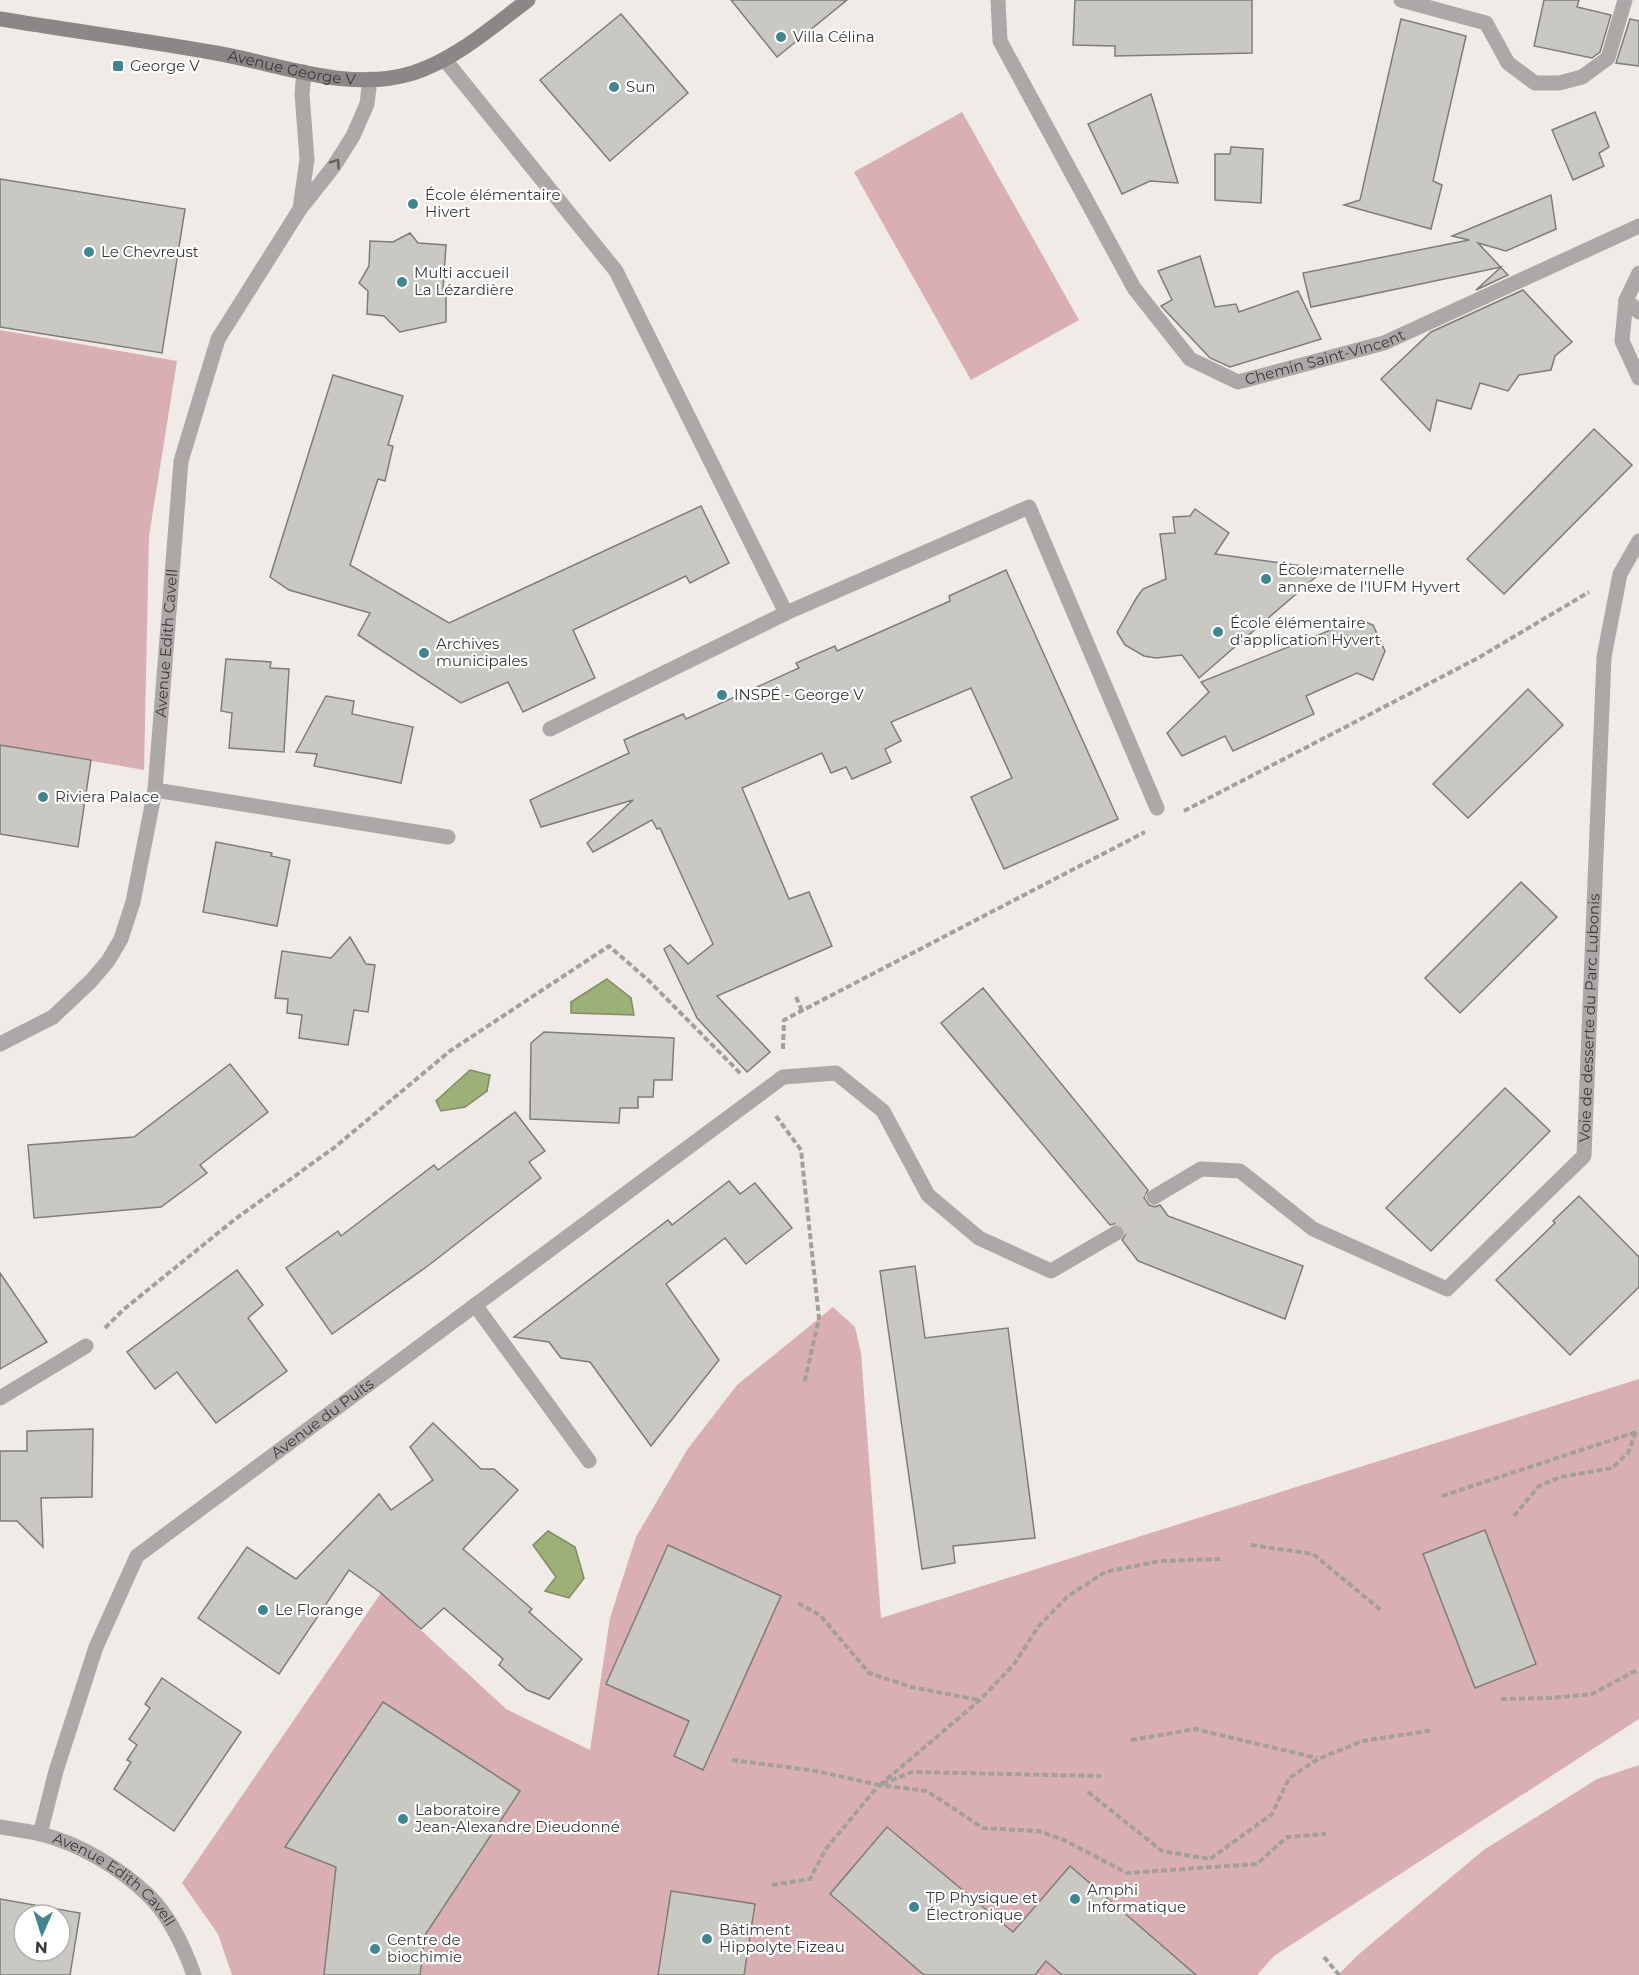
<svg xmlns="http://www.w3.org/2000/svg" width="1639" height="1975" viewBox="0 0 1639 1975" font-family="Montserrat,sans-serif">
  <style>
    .green { fill: #d9afb4 }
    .water { fill: #9db078; stroke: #808c64; stroke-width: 1.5 }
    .building { fill: #c9c8c3; stroke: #7e7d78; stroke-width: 1.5; fill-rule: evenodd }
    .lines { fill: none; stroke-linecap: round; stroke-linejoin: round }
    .street-tunnel { stroke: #ccc7c4; stroke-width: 15; stroke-dasharray: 15 8; stroke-linecap: butt }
    .path { stroke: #a39f9c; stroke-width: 4; stroke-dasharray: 6 3; stroke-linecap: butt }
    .lane { stroke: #aba8a7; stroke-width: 15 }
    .street { stroke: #aba8a7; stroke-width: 15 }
    .secondary { stroke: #8b8786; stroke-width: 15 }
    .oneway { stroke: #62605e }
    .poi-dot { fill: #408692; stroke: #fff; stroke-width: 2 }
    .labels { text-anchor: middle; stroke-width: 4.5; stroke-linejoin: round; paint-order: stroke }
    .poi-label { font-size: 15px; fill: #3b3937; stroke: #fff; text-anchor: start }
    .street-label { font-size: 15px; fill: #3b3937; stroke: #fff }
  </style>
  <rect width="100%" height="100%" fill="#f0ebe7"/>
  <g class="green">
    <polygon points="962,112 1079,320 971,380 854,172"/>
    <polygon points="0,330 177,361 149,536 144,770 0,745"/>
    <polygon points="833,1307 855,1327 861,1353 881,1618 1639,1379 1639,1719 1274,1956 1257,1975 232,1975 218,1934 182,1883 381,1593 506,1709 590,1750 610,1618 636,1537 687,1450 737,1385"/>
    <polygon points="1639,1765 1639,1975 1338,1975 1359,1954 1485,1849 1597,1779"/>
  </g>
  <g class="water">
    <polygon points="607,979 631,998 634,1015 571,1013 571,1002"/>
    <polygon points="470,1070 490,1075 487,1091 465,1107 441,1111 436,1101"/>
    <polygon points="548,1531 575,1547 584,1578 569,1598 545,1591 556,1577 533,1545"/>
  </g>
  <g class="building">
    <polygon points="731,0 847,0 777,57"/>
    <polygon points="1075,0 1252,0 1252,53 1115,56 1115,46 1073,45"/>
    <polygon points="1544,0 1579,0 1577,7 1611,15 1600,52 1592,58 1534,46"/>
    <polygon points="621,14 688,93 610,161 540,80"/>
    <polygon points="1401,19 1466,36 1433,181 1442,185 1431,229 1344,205 1360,200"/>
    <polygon points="1630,19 1639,21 1639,66 1616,63"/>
    <polygon points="1151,94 1178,183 1150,181 1122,194 1088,124"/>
    <polygon points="1595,112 1609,147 1599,153 1604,166 1573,180 1552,130"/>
    <polygon points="1231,147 1263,149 1261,203 1215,200 1215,154 1230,154"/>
    <polygon points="0,179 185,209 162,353 0,327"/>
    <polygon points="1551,195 1556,229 1506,251 1478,243 1508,275 1476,290 1501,267 1311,307 1303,273 1469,240 1452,236"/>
    <polygon points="410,233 418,243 446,245 443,289 446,293 446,322 400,332 384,316 367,314 368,291 359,283 369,266 370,241 393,242"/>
    <polygon points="1200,256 1215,307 1236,304 1239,312 1298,291 1321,339 1230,367 1210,358 1161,306 1172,300 1158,271"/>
    <polygon points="1523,290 1572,342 1555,356 1551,370 1519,375 1508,391 1480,383 1471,409 1437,400 1430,431 1381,379 1431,332"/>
    <polygon points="333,375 403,396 388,445 393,446 385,481 378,479 350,565 449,623 701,506 729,563 690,583 686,576 573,630 595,678 523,712 508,682 461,703 358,635 370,613 289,590 270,577"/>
    <polygon points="1594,429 1632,465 1504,594 1467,559"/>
    <polygon points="1195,509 1229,533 1215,554 1325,569 1199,678 1182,655 1156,658 1144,656 1125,645 1117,632 1137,597 1143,589 1166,579 1160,534 1175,533 1173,517 1190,516"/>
    <polygon points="1006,570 1118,819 1004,869 971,797 1012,778 971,688 891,722 901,741 885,749 891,762 852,779 846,767 831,773 822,753 742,788 789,899 809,892 832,946 717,996 770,1052 747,1072 697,1018 664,949 670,945 688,964 713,944 660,828 657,829 652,820 593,852 587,843 633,800 541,827 530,800 629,753 624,740 683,714 686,719 799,668 796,663 835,646 837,651 950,601 949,596"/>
    <polygon points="1358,619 1373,625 1385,651 1373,680 1357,673 1306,696 1314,714 1233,751 1225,736 1182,756 1167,733 1209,692 1201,682"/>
    <polygon points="226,659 271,662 270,668 289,669 284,752 229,748 232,713 221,711"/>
    <polygon points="1528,689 1563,725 1468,818 1433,784"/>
    <polygon points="326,696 354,701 352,714 413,727 401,783 314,766 317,754 296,752"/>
    <polygon points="0,745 91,760 78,847 0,834"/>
    <polygon points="216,842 272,853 271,856 290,860 277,926 203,912"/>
    <polygon points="1521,882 1557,917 1460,1013 1425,978"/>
    <polygon points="350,937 366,964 375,965 368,1012 354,1010 348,1045 299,1038 302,1015 287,1013 288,999 275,998 282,951 331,958"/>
    <polygon points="983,988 1148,1190 1144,1198 1149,1205 1155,1207 1160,1205 1168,1216 1303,1266 1285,1319 1138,1261 1122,1240 1126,1234 1124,1228 1117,1223 1110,1225 941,1023"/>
    <polygon points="544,1032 674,1038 672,1080 654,1080 653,1097 638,1097 638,1108 620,1108 619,1123 530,1119 531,1043"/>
    <polygon points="230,1064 268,1112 200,1165 207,1173 161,1207 34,1218 28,1145 134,1137"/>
    <polygon points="1505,1088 1550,1131 1431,1251 1386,1208"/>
    <polygon points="515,1112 545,1151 529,1162 541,1178 429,1265 332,1334 286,1268 338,1231 341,1236 434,1165 438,1170"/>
    <polygon points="729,1181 740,1194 755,1183 792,1228 746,1264 725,1238 666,1284 719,1360 651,1446 590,1362 561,1358 549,1342 514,1337 668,1220 672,1225"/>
    <polygon points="1579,1196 1639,1257 1639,1287 1570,1355 1496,1280 1555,1223 1553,1221"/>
    <polygon points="915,1266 925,1338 1008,1328 1035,1538 953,1546 955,1563 922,1569 880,1271"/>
    <polygon points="237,1270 263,1305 248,1318 287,1371 216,1423 177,1372 155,1389 127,1352"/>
    <polygon points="0,1273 47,1342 0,1369"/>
    <polygon points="433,1423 481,1469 494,1469 518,1490 463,1549 532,1609 529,1612 582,1659 549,1699 527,1690 499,1665 503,1659 444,1608 421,1629 381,1593 349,1570 279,1674 198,1618 247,1547 296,1579 379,1494 391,1510 433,1480 410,1447"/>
    <polygon points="93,1429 92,1497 41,1498 43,1547 17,1521 0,1521 0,1451 27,1451 27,1431"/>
    <polygon points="1485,1530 1536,1664 1475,1688 1423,1554"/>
    <polygon points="668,1545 781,1596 703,1770 674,1756 689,1721 606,1684"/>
    <polygon points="162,1678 241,1732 174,1831 114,1789 131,1762 127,1760 137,1745 129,1739 150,1708 145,1704"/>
    <polygon points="383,1702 520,1791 425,1935 420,1975 324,1975 336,1867 285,1847"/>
    <polygon points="887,1827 1013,1932 1070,1866 1196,1975 1062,1975 1046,1961 1035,1975 924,1975 830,1894"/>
    <polygon points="671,1891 755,1904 744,1975 658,1975"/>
    <path d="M 0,1899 L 80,1913 L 70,1975 L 0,1975 ZM 24,1915 L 60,1915 L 60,1951 L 24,1951 Z"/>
  </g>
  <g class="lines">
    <polyline class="street-tunnel" points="1116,1233 1154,1197"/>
    <g class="path">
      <polyline points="1184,811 1478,658 1589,592"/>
      <polyline points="796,997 802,1011"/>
      <polyline points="783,1049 784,1020 1145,832"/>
      <polyline points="776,1116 801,1150 819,1318 804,1384"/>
      <polyline points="105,1328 123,1310 234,1220 335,1147 450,1051 609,946 648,980 741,1074"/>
      <polyline points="1442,1496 1639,1431"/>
      <polyline points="1514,1516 1539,1486 1560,1477 1612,1468 1628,1453 1636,1432"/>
      <polyline points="1251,1545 1313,1554 1382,1611"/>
      <polyline points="798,1603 820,1615 869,1673 911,1687 979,1700"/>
      <polyline points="1501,1699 1552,1698 1592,1694 1633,1672 1639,1671"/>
      <polyline points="1131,1740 1195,1729 1317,1758"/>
      <polyline points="732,1760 816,1771 879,1785 912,1772 1101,1776"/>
      <polyline points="880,1785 980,1700 1015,1663 1038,1627 1067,1597 1105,1572 1160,1561 1220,1559"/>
      <polyline points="1088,1792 1162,1851 1210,1859 1272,1814 1289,1778 1318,1759 1363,1741 1433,1730"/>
      <polyline points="772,1885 810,1879 825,1850 879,1785 927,1791 983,1828 1038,1831 1064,1840 1127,1873 1257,1864 1287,1837 1326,1834"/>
      <polyline points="1324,1957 1339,1975"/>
    </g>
    <g class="lane">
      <polyline points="445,60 616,271 786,613 550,729"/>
      <polyline points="786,613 1029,507 1157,808"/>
      <polyline points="155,790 448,837"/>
    </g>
    <g class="street">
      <path id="s1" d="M 998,0 L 1000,41 L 1134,288 L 1190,359 L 1238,382 L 1384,343 L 1639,226"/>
      <polyline points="1401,0 1486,23 1508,63 1535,83 1559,83 1582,77 1608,58 1625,0"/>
      <polyline points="300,209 307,159 302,94 304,72"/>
      <polyline points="1639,273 1626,300 1639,312"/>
      <polyline points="1626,300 1622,341 1639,378"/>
      <path id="s2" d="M 0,1044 L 53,1017 L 91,981 L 108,961 L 121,939 L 133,902 L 155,790 L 181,461 L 218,339 L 300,209 L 334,166 L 353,136 L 367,104 L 370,79"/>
      <path id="s3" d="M 1154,1197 L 1201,1169 L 1240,1171 L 1313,1229 L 1447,1289 L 1584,1156 L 1604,657 L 1620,574 L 1639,541"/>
      <polyline points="475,1305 589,1461"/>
      <polyline points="0,1398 86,1346"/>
      <path id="s4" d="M 0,1827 C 13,1829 28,1831 41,1834 C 80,1844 120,1868 148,1895 C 170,1916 184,1947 194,1975"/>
      <path id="s5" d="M 40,1834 L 56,1771 L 96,1647 L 137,1556 L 783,1077 L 836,1073 L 883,1111 L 928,1195 L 979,1238 L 1051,1271 L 1116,1233"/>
    </g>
    <path class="secondary" id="s6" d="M 0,19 C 72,31 144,40 216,53 C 280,64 348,93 413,73 C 456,59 492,27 528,0"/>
  </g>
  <defs><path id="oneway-chevron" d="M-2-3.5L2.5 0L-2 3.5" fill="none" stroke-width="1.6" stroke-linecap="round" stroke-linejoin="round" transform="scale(1.5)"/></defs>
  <use class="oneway" href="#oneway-chevron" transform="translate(336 163) rotate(-55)"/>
  <g class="poi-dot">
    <circle cx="781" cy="37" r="6"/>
    <rect x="112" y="60" width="12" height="12" rx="3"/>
    <circle cx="614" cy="87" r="6"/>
    <circle cx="413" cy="204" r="6"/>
    <circle cx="89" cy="252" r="6"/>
    <circle cx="402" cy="282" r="6"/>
    <circle cx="1266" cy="579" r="6"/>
    <circle cx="1218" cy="632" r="6"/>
    <circle cx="424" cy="653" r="6"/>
    <circle cx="722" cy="695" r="6"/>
    <circle cx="43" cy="797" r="6"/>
    <circle cx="263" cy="1610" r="6"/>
    <circle cx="403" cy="1819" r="6"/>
    <circle cx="1075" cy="1899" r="6"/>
    <circle cx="914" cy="1907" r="6"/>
    <circle cx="707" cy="1939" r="6"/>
    <circle cx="375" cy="1949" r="6"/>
  </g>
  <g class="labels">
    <g class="poi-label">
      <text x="793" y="42">Villa Célina</text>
      <text x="130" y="71">George V</text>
      <text x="626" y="92">Sun</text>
      <text x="425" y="200">École élémentaire<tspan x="425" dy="17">Hivert</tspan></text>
      <text x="101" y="257">Le Chevreust</text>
      <text x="414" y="278">Multi accueil<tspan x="414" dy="17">La Lézardière</tspan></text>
      <text x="1278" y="575">École maternelle<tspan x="1278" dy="17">annexe de l'IUFM Hyvert</tspan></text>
      <text x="1230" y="628">École élémentaire<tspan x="1230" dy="17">d'application Hyvert</tspan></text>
      <text x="436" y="649">Archives<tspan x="436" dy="17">municipales</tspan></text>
      <text x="734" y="700">INSPÉ - George V</text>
      <text x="55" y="802">Riviera Palace</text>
      <text x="275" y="1615">Le Florange</text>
      <text x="415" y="1815">Laboratoire<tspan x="415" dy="17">Jean-Alexandre Dieudonné</tspan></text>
      <text x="1087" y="1895">Amphi<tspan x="1087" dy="17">Informatique</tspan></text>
      <text x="926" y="1903">TP Physique et<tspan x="926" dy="17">Électronique</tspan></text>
      <text x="719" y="1935">Bâtiment<tspan x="719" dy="17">Hippolyte Fizeau</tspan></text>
      <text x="387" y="1945">Centre de<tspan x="387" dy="17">biochimie</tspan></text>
    </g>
    <g class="street-label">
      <text dy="5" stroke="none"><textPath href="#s6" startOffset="296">Avenue George V</textPath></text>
      <text dy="5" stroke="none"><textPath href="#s1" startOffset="556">Chemin Saint-Vincent</textPath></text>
      <text dy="5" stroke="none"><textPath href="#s2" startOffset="464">Avenue Edith Cavell</textPath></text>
      <text dy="5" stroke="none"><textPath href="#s3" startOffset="663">Voie de desserte du Parc Lubonis</textPath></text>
      <text dy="5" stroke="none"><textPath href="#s5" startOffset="526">Avenue du Puits</textPath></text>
      <text dy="5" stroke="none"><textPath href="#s4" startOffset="129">Avenue Edith Cavell</textPath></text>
    </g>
  </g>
  <g transform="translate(42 1933) rotate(183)"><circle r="28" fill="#ffffff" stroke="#b1b0af" stroke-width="1.5"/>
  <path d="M0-4.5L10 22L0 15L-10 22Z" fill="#408692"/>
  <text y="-9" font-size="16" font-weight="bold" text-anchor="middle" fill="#3b3937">N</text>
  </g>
</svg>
